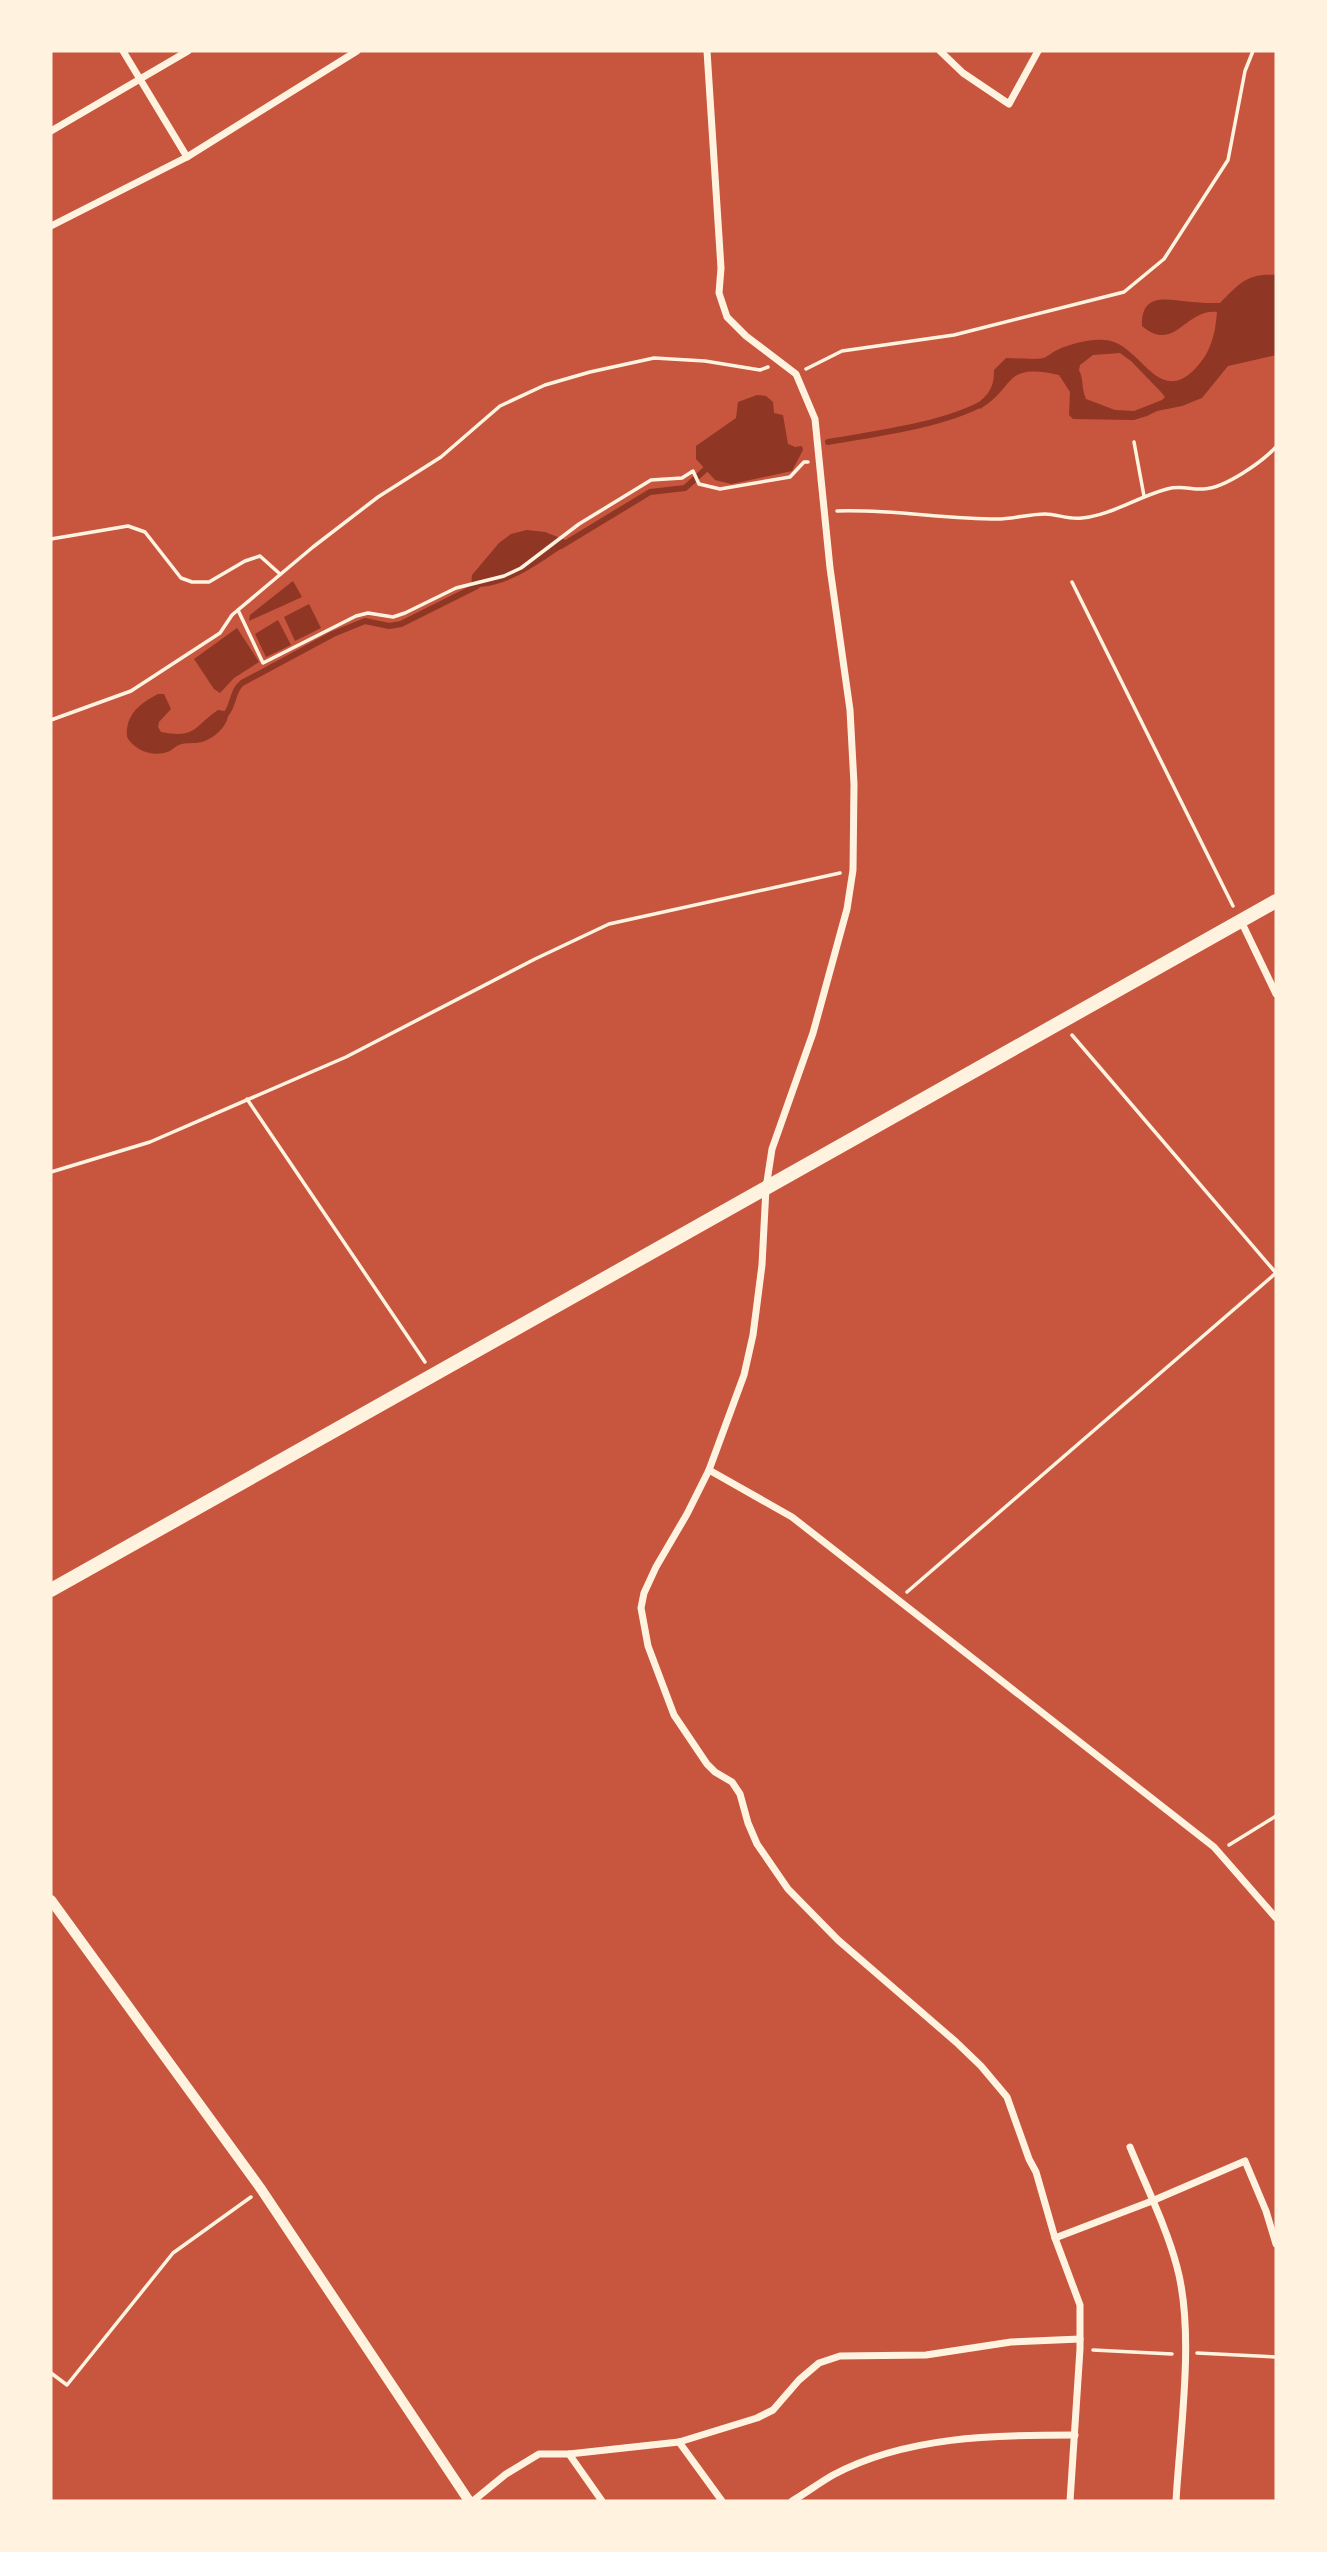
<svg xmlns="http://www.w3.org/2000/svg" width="1327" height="2552" viewBox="0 0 1327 2552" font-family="'Roboto Condensed',sans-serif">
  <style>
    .water { fill: #8f3625; fill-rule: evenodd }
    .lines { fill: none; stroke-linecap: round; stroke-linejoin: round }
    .stream { stroke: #8f3625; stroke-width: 6 }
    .path { stroke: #fff3e0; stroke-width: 3.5 }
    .minor { stroke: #fff3e0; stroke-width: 7 }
    .tertiary { stroke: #fff3e0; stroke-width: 10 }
    .primary { stroke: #fff3e0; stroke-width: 14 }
  </style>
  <rect width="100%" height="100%" fill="#c8553d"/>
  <g class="water">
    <path d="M 1276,275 L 1276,355 L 1228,366 L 1202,398 L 1182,406 L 1157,411 L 1147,416 L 1134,420 L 1073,419 L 1069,415 L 1070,392 L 1059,375 C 1002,362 1017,387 980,409 L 977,404 C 990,393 994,387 994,370 L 1006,358 C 1014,358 1037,360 1043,358 C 1048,357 1052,352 1057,350 C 1071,344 1089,339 1104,340 C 1140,341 1156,407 1194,370 C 1211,353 1215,335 1217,312 C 1185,308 1175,354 1142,326 C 1141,291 1168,300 1192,302 C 1201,303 1211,303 1220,303 C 1239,284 1247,273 1276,275 ZM 1120,353 L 1131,361 L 1161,392 L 1165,397 L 1162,400 L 1134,411 L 1115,410 L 1086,399 C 1081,388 1084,380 1079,370 L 1080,365 L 1093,355 Z"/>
    <polygon points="757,395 766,396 773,402 774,413 783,415 788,444 795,447 802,446 803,450 792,471 731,484 715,480 696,459 696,446 736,418 738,402"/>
    <path d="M 527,530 L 545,532 L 568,541 L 568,544 C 539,563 507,589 471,587 L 472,575 L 499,543 L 511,534 Z"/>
    <polygon points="293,581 302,597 249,621 250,615"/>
    <polygon points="309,604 321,628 295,641 284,617"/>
    <polygon points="278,620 291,645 266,657 255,634"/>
    <polygon points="237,628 259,662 234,678 220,693 214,689 194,659"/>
    <path d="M 158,694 L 164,694 L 171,709 L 159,722 L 158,727 L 161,732 C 197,739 194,726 218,710 L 224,711 L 228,716 C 226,728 214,738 202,742 C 194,744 186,742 179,745 C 176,746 173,749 170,751 C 154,758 135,751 127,737 C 125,714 141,703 158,694 Z"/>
  </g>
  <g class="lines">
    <g class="stream">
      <path d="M 828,442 C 875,434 945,425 985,402"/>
      <polyline points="561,546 650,492 685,488 706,469 713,468"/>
      <path d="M 226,714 C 234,705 232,691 242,683 L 333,634 L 365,621 L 389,626 L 401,624 L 477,586"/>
    </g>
    <g class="path">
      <polyline points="806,369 842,351 954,335 1124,292 1164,259 1228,160 1245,71 1253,51"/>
      <polyline points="1134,442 1144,496"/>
      <path d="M 837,511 C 891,509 944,519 997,519 C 1013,519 1029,514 1045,514 C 1057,514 1069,520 1082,518 C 1112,515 1137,497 1167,489 C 1182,485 1190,490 1204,489 C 1225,488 1262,462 1276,447"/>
      <polyline points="51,539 128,526 145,532 181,578 192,582 209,582 245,561 260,556 280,574"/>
      <polyline points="1072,582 1233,906"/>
      <polyline points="238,610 263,663 356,616 368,613 393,617 405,613 456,588 504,576 521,568 579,524 651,480 682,478 693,471 699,484 720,489 790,477 804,462 808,462"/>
      <polyline points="51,720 131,691 220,633 232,615 313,547 378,497 441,457 500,406 545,385 590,372 654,358 705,361 760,370 768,367"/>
      <polyline points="1072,1035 1276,1273"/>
      <polyline points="247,1099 425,1362"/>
      <polyline points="51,1172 150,1142 346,1057 535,959 609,924 840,873"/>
      <polyline points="907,1592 1276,1273"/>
      <polyline points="1229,1845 1276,1816"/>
      <polyline points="1093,2350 1172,2354"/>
      <polyline points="1197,2353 1276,2357"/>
      <polyline points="51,2373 67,2385 173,2253 251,2197"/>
    </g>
    <g class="minor">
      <polyline points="123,51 187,157"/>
      <polyline points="707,51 721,268 719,293 727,317 746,336 796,374 815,419 830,568 850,710 854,784 853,870 847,909 813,1033 772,1149 766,1188 762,1265 753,1335 744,1375 709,1470 687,1514 656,1567 644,1593 641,1608 648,1646 674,1715 707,1764 715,1772 732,1782 740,1794 748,1823 757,1844 788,1889 838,1940 956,2042 981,2066 1007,2097 1029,2159 1036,2172 1055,2238 1080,2305 1080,2349 1070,2501"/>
      <polyline points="940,51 963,73 1009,104 1038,51"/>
      <polyline points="51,131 188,51"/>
      <polyline points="51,226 187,157 357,51"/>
      <polyline points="1241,921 1276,994"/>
      <polyline points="709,1470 792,1517 1214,1847 1276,1918"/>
      <path d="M 1130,2147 C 1145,2184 1167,2228 1177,2267 C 1195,2333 1180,2431 1176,2501"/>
      <polyline points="1055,2238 1152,2201 1245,2161 1266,2211 1276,2244"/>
      <polyline points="679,2442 722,2501"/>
      <polyline points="569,2454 602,2501"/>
      <polyline points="473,2501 506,2474 539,2454 569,2454 679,2442 757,2418 773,2410 799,2380 819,2363 840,2356 926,2355 1011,2342 1080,2339"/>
      <path d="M 792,2501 C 806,2493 819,2483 833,2475 C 906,2436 994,2435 1075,2435"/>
    </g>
    <polyline class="tertiary" points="51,1900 261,2189 469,2501"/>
    <polyline class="primary" points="51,1590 1276,901"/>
  </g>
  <rect width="1327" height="2552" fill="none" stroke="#fff3e0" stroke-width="105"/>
</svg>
